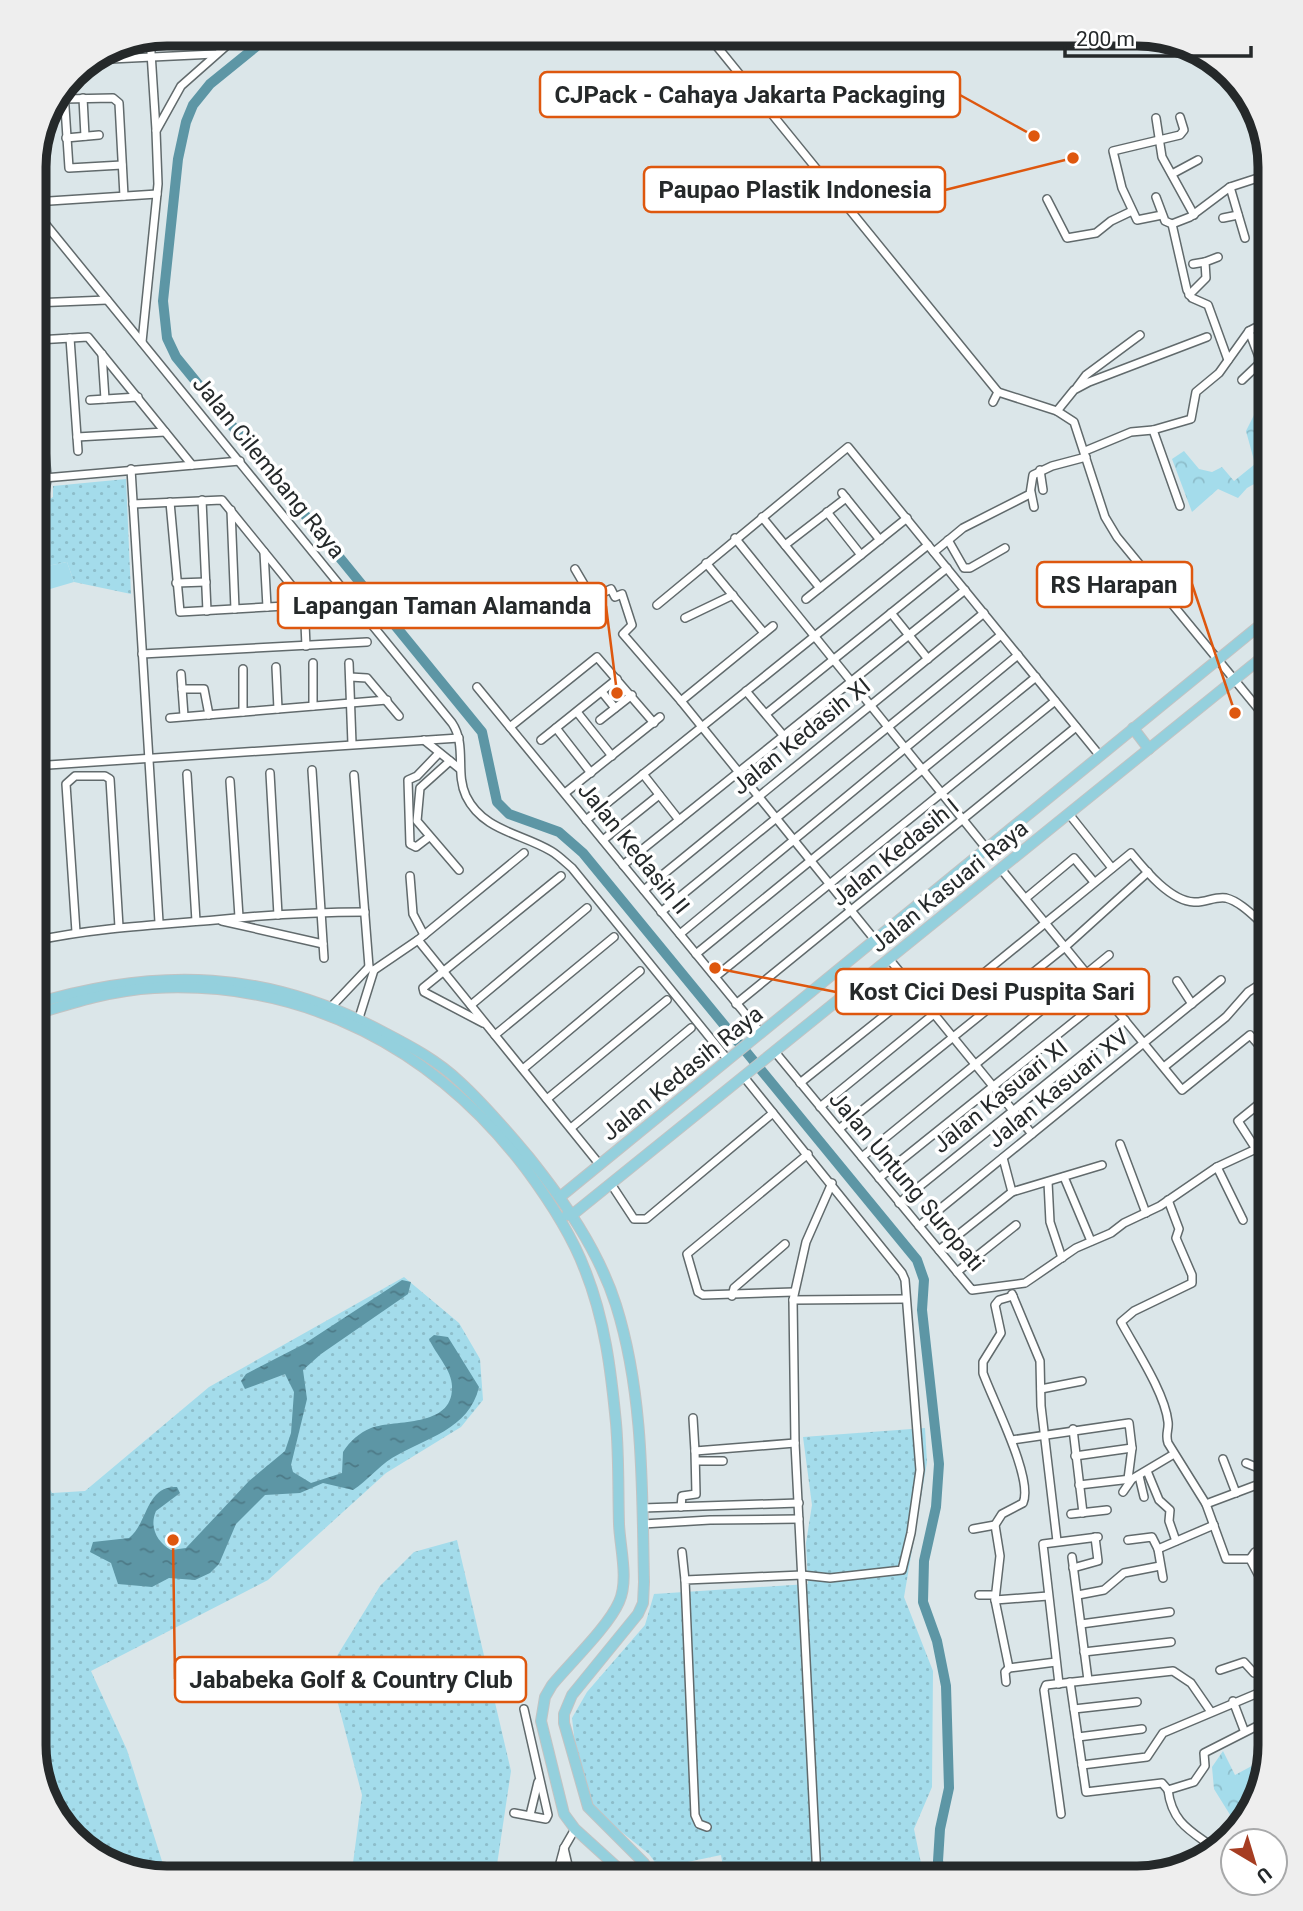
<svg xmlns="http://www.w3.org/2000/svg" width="1303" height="1911" viewBox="0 0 1303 1911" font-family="Roboto,sans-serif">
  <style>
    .grass { fill: url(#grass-dots) }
    .forest { fill: url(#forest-crowns) }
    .water { fill: url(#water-ripples) }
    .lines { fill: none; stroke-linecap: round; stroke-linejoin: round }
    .river { stroke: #5d96a5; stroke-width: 10 }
    .minor-casing { stroke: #616a6c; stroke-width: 10 }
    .major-casing { stroke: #c2c3c3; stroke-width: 12 }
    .minor { stroke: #fff; stroke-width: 7 }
    .major { stroke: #94d0dd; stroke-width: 10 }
    .labels { text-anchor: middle; stroke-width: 7; stroke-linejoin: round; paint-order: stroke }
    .street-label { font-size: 23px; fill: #25292a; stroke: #fff }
    .rim { fill: none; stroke: #25292a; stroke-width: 9 }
    .leader { fill: none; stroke: #de570e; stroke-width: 2.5 }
    .callout-dot { fill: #de570e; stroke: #fff; stroke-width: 2.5 }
    .callout { fill: #fff; stroke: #de570e; stroke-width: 2.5 }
    .callout-label { font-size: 24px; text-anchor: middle; font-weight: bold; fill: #25292a }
  </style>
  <defs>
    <pattern id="grass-dots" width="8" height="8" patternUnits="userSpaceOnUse" patternTransform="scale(1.75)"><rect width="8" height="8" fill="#a4dceb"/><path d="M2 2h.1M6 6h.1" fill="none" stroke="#8dbdca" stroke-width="1.8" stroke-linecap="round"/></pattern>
    <pattern id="forest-crowns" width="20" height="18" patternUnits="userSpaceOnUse" patternTransform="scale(1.75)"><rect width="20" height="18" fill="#a4dceb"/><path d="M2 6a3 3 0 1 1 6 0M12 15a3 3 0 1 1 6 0" fill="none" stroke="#8dbdca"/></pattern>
    <pattern id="water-ripples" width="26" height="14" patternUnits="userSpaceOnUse" patternTransform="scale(1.75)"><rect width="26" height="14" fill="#5d96a5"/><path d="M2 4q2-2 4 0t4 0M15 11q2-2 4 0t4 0" fill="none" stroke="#4d7a87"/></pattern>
  </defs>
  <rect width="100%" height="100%" fill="#dbe6e9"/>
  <g class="grass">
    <polygon points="126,479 131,594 74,582 67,562 33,569 33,510 53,497 53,486"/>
    <polygon points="404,1277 459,1323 480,1359 483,1400 461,1427 386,1473 268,1580 91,1671 127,1750 167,1877 93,1855 51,1811 33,1744 33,1458 52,1493 85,1491 209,1387"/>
    <polygon points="925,1428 927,1462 904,1597 933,1671 932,1787 914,1829 924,1878 725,1878 721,1855 659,1868 649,1854 599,1814 580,1787 572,1718 587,1692 645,1625 654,1594 808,1584 806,1543 812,1505 803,1437"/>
    <polygon points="457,1540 511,1771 495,1878 351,1878 362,1795 329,1669 380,1586 414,1552"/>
  </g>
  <g class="forest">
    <polygon points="1260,403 1266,412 1270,410 1270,475 1247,488 1238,498 1218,489 1192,512 1172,459 1184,451 1199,469 1212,472 1222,467 1234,481 1255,464 1246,431"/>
    <polygon points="67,562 74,582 33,594 33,569"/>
    <polygon points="1270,1745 1252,1811 1237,1826 1214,1789 1212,1767 1223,1751 1235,1775 1261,1761"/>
  </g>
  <path class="water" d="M 402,1280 L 411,1282 L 408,1294 L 321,1354 L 303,1370 L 307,1399 L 291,1465 L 293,1472 L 311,1483 L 342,1473 L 343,1452 C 350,1441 359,1433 371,1428 C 396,1419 452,1428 452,1388 C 453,1371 436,1355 429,1339 L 434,1335 L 448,1337 L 479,1387 C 469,1430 425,1438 392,1458 C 378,1467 367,1481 353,1490 L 323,1483 L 300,1493 L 265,1495 L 236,1524 L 219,1564 L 210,1573 L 195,1580 L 169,1578 L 152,1587 L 118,1584 L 111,1563 L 90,1552 L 93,1542 L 129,1538 C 148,1523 146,1485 177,1487 L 180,1493 L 156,1511 C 149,1527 157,1542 171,1550 L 186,1548 L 249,1481 L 285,1451 L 291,1433 L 294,1392 L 285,1374 L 245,1389 L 241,1381 L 246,1374 L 304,1344 Z"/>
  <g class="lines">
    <polyline class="river" points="273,33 210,84 193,105 186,122 178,159 163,301 167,338 176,357 482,732 497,802 509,814 559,832 583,853 917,1260 924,1280 922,1310 939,1464 936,1507 924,1561 923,1602 937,1641 946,1686 949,1788 940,1829 938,1861 942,1878"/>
    <defs>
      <g id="minor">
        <polyline points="706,33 998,392 1057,411 1074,422 1105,517 1117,537 1270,723"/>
        <polyline points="150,37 156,130"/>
        <polyline points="90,60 215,54"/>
        <polyline points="64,92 69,168 122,165"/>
        <polyline points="83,98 85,136"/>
        <polyline points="64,99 113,98 119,103 124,196"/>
        <polyline points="1156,118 1162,157 1194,215"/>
        <polyline points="66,138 99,135"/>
        <polyline points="1172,174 1198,160"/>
        <polyline points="1260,177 1270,208"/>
        <polyline points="1230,187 1245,238"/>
        <polyline points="1156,197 1165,221 1172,224 1187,290 1192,298 1208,305 1228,360"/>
        <polyline points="1047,199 1067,238 1096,233 1111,221 1132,211"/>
        <polyline points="34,202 157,194"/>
        <path d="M 34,210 L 452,723 C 467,745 455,773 466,796 C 483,831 521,833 551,851 C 558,855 565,862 572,868 L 728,1060"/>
        <polyline points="1162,215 1137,220 1122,188 1113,151 1180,135 1184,130 1180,117"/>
        <polyline points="1223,218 1238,215"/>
        <polyline points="1172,224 1190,217 1230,187 1270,174"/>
        <polyline points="1193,264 1205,262"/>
        <polyline points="1189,295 1206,278 1205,262 1218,257"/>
        <polyline points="33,303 107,300"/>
        <polyline points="1263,322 1270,341"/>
        <polyline points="1249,331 1267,378"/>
        <polyline points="70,338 78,451"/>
        <polyline points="37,340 88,337 192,465"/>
        <polyline points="142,342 158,184 156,131 181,86 241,33"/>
        <polyline points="102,354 105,399"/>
        <polyline points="1242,380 1261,362"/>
        <polyline points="1077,387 1086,375 1140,335"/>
        <polyline points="90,400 138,397"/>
        <polyline points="993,402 998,392"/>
        <polyline points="1057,411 1074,390 1089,382 1207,337"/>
        <polyline points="1153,430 1180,506"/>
        <polyline points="77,437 165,432"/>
        <polyline points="1085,451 1131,432 1153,430 1191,419 1196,392 1219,373 1249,331 1270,320"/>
        <polyline points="131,469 159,922"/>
        <polyline points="1040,470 1043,490"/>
        <polyline points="33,479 240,461"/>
        <polyline points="1031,492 1034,507"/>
        <polyline points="842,493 880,540"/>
        <polyline points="202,500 207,611"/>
        <polyline points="170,502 180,612 304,605"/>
        <polyline points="33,503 45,493 47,478 33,308"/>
        <polyline points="133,504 222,500 304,601 306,646"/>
        <polyline points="231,510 235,609"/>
        <polyline points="827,512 861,555"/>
        <polyline points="762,517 820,588"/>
        <polyline points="735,538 986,848"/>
        <polyline points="948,540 964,568 970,568 1005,548"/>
        <polyline points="785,545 846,498"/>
        <polyline points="264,552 267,607"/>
        <polyline points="934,552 963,528 1030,494 1033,475 1052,466 1086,457"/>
        <polyline points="706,563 764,633"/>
        <polyline points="575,569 592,598 611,589 615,597 622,594 632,625 623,634 681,701 875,940"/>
        <polyline points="176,583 206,582"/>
        <polyline points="806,599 907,518"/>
        <polyline points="657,605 848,447 1100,756"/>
        <polyline points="891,613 928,659"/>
        <polyline points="685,618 733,595"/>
        <polyline points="142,654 367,642"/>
        <polyline points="313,663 313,706"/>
        <polyline points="349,663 352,744"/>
        <polyline points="276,667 278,709"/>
        <polyline points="243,669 243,712"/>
        <polyline points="181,674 184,716"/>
        <polyline points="350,677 367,678 399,716"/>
        <polyline points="477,687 761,1033"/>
        <polyline points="182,689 204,689 209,715"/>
        <polyline points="746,691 783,735"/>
        <polyline points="602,692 615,708"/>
        <polyline points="681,701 773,626"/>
        <polyline points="577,712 612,756"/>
        <polyline points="766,714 947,568"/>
        <polyline points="170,718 387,700"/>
        <polyline points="600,720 632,695"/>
        <polyline points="510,727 597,657 654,723"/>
        <polyline points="556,728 591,773"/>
        <polyline points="424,740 460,769"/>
        <polyline points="541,740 617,679"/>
        <polyline points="450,761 420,788 417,821 459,870"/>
        <polyline points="33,766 459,738"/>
        <polyline points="312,770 324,958"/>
        <polyline points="270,773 278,915"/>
        <polyline points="187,774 196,921"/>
        <polyline points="643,774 679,820"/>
        <polyline points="354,775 369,967"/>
        <polyline points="230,781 239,917"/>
        <polyline points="565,793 660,717"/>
        <polyline points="33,811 45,811"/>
        <polyline points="1069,814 1112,868"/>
        <polyline points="586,820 928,545"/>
        <polyline points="429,837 416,847 410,844 408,780 417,776 439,753"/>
        <polyline points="603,840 659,795"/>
        <polyline points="623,865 965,590"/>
        <polyline points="1001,869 1182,1090 1250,1035 1270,1058"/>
        <polyline points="410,876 413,914 424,935"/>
        <polyline points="644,890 984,613"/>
        <polyline points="1026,898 1074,858 1094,882"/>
        <polyline points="661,912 1001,635"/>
        <polyline points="222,921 323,944"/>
        <polyline points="76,932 66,784 75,776 105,776 110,779 119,927"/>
        <polyline points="680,934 1018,655"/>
        <polyline points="418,940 600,1165"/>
        <path d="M 33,941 C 94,928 153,925 215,920 C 265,915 315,912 365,912"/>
        <polyline points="696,954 1036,677"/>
        <polyline points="890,960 1032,1134"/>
        <polyline points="374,970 418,940 524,853"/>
        <polyline points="33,977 43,1012"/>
        <polyline points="715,977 1055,701"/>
        <polyline points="1177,981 1192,1004"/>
        <polyline points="736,1004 1076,727"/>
        <polyline points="471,1005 587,908"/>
        <polyline points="331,1007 369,967"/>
        <polyline points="359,1018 374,970"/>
        <polyline points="483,1023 424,992 423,988 561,876"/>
        <polyline points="495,1035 614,937"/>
        <polyline points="775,1052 972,1290 1025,1283 1076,1248 1111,1233 1124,1223 1160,1206 1217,1167 1256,1149 1270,1174"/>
        <polyline points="1164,1067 1226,1017 1248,992 1270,978"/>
        <polyline points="523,1069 640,971"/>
        <polyline points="800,1083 915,991"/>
        <polyline points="547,1099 667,1000"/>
        <path d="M 820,1107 L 1131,853 C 1145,870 1170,901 1194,902 C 1205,903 1215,896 1226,898 C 1242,902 1257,920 1270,930"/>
        <polyline points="571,1128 691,1028"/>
        <polyline points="839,1129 1065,947 1148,872"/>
        <polyline points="1270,1139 1256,1149 1238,1121 1270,1095"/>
        <polyline points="1120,1144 1146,1213"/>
        <polyline points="862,1157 1109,955"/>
        <polyline points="1003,1158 1012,1192 1102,1165"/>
        <polyline points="1217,1167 1243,1220"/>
        <polyline points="1064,1177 1091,1241"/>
        <polyline points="879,1178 1127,979"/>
        <polyline points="1048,1182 1050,1222 1062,1258"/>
        <polyline points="611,1184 634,1219 646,1219 773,1113"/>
        <path d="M 1168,1200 L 1179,1229 L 1176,1238 L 1192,1275 L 1192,1283 L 1134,1311 L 1121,1322 C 1135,1348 1165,1393 1168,1422 C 1169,1430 1165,1434 1168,1443 L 1206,1504 L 1226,1559 L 1250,1559 L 1270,1597"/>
        <polyline points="899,1203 1125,1020"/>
        <polyline points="919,1226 1221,980"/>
        <polyline points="939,1250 1012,1192"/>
        <polyline points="957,1272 1016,1225"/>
        <polyline points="794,1292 703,1295 698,1292 687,1254 808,1154"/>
        <polyline points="1012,1294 1040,1361 1041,1406 1057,1541"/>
        <polyline points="732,1296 734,1288 785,1244"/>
        <polyline points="793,1300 905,1299"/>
        <polyline points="1041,1389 1082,1381"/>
        <polyline points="693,1418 695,1451 795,1443"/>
        <polyline points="1073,1429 1083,1513"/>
        <polyline points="1012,1440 1129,1423 1132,1448 1128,1479"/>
        <polyline points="1075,1456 1132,1448"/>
        <polyline points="1223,1459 1236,1493"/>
        <polyline points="696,1461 723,1461"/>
        <polyline points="1246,1463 1261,1469 1270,1494"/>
        <polyline points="1147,1471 1159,1500 1170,1510 1169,1521 1176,1541"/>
        <polyline points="1139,1476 1144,1497"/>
        <polyline points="1079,1485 1131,1479"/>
        <polyline points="1123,1492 1132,1479 1174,1454"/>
        <polyline points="1206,1504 1270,1480"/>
        <polyline points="681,1507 682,1496 696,1494 695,1451"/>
        <polyline points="642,1508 799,1503"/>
        <polyline points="1270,1513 1270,1504"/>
        <polyline points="1071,1514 1107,1510"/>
        <polyline points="643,1524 710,1520 799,1519"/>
        <polyline points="973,1529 995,1525"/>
        <polyline points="1128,1540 1152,1537 1158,1549 1163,1578"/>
        <polyline points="1158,1549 1214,1525"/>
        <polyline points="682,1552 685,1580"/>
        <polyline points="1072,1557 1088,1680"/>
        <polyline points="1250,1559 1255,1552 1270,1548"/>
        <polyline points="1073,1568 1098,1561 1095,1537"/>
        <polyline points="979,1595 995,1595"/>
        <polyline points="1078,1595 1104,1590 1124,1573 1160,1566"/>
        <polyline points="995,1600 1048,1596"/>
        <polyline points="1081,1624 1170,1612"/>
        <polyline points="1084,1652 1171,1642"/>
        <path d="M 1009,1668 L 995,1600 L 1000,1556 L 995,1525 L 1002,1514 L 1023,1503 C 1034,1479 992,1399 983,1373 L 983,1362 L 1001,1333 L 995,1305 L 999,1300 L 1013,1296"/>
        <polyline points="1220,1670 1244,1662 1254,1673 1270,1669"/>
        <polyline points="1006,1682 1005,1672 1009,1668 1056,1662"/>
        <polyline points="1070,1682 1086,1792 1162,1783 1168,1790 1194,1782 1205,1766 1204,1753 1269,1720"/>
        <polyline points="1059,1684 1043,1544 1098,1537"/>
        <polyline points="1233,1701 1244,1730"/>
        <polyline points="1074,1709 1137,1702"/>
        <polyline points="1078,1737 1142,1729"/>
        <polyline points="1082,1765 1147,1757 1163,1733 1270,1688"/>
        <path d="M 1168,1790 C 1172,1823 1191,1831 1214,1848"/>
        <polyline points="514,1813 546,1819 548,1815 524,1709"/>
        <polyline points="1061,1814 1044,1690 1046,1685 1173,1671 1191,1683 1211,1712"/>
        <polyline points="530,1815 538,1782"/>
        <polyline points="707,1827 699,1824 695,1815 685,1580 802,1575 830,1578 902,1570 911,1533 920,1470 905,1280 902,1273 744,1077"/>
        <polyline points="564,1848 571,1878"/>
        <polyline points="556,1878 564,1848 575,1829"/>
        <polyline points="817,1878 795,1443 793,1300 806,1242 832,1183"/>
      </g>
      <g id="major">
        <polyline points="1133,728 1149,749"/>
        <polyline points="836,972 851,991"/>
        <path d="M 33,1004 C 159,966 268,970 385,1033 C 412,1047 438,1061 460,1082 C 484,1104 507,1131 528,1156 C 564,1201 598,1249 616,1305 C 644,1394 642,1490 644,1582 L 643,1603 L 638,1614 L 572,1695 L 564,1714 L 564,1723 L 588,1807 L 644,1863 L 653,1878"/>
        <path d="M 33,1015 C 72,1003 113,990 154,988 C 306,980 436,1050 526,1169 C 549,1200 571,1233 585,1270 C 605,1320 611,1371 616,1423 C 619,1457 618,1491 619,1524 C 620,1548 629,1580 619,1602 C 608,1627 570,1663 552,1685 L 545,1697 L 541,1721 L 564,1814 L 575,1829 L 629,1878"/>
        <polyline points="560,1197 1270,617"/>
        <polyline points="567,1215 572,1215 1270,651"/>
      </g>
    </defs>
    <use href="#minor" class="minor-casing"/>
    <use href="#major" class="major-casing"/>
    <use href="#minor" class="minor"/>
    <use href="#major" class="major"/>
  </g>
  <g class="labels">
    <g class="street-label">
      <text transform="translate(269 467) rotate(51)" y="8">Jalan Cilembang Raya</text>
      <text transform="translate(801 736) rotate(-39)" y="8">Jalan Kedasih XI</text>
      <text transform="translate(634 848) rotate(51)" y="8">Jalan Kedasih II</text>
      <text transform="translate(895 852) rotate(-39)" y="8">Jalan Kedasih I</text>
      <text transform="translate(949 886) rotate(-39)" y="8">Jalan Kasuari Raya</text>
      <text transform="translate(682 1073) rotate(-39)" y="8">Jalan Kedasih Raya</text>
      <text transform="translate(1058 1088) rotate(-39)" y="8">Jalan Kasuari XV</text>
      <text transform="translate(1000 1096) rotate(-39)" y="8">Jalan Kasuari XI</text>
      <text transform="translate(907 1181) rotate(50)" y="8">Jalan Untung Suropati</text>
    </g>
  </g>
  <path d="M0 0H1303V1911H0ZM167 46H1137A121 121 0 0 1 1258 167V1745A121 121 0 0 1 1137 1866H167A121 121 0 0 1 46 1745V167A121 121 0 0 1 167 46Z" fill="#eee" fill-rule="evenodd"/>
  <path class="rim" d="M167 46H1137A121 121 0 0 1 1258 167V1745A121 121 0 0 1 1137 1866H167A121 121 0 0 1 46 1745V167A121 121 0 0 1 167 46Z"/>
  <path class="leader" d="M1034 136L960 95M1073 158L945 190M1235 713L1192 584M617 693L606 606M715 968L836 992M173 1540L175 1679"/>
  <g class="callout-dot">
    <circle cx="1034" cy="136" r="7"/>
    <circle cx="1073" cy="158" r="7"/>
    <circle cx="1235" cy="713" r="7"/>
    <circle cx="617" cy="693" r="7"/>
    <circle cx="715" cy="968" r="7"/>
    <circle cx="173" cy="1540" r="7"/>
  </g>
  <g class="callout">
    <rect x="540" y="72" width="420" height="45" rx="7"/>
    <rect x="644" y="167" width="301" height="45" rx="7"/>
    <rect x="1037" y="562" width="155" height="45" rx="7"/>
    <rect x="278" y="583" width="328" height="45" rx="7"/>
    <rect x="836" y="969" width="313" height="45" rx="7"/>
    <rect x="175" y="1657" width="351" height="45" rx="7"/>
  </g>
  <g class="callout-label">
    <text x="750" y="103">CJPack - Cahaya Jakarta Packaging</text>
    <text x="795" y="198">Paupao Plastik Indonesia</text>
    <text x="1114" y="593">RS Harapan</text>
    <text x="442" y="614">Lapangan Taman Alamanda</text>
    <text x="992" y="1000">Kost Cici Desi Puspita Sari</text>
    <text x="351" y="1688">Jababeka Golf &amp; Country Club</text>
  </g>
  <g transform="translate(1254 1862) rotate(142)"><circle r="33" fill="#ffffff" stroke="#a8a9aa" stroke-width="2"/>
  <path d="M0-5L12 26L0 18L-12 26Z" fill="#a63d22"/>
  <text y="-10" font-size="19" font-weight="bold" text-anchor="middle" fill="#25292a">U</text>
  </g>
  <path d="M1065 46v10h186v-10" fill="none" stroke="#25292a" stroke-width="3.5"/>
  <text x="1076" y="46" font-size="21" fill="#25292a" stroke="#ffffff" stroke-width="5" paint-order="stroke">200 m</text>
</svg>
